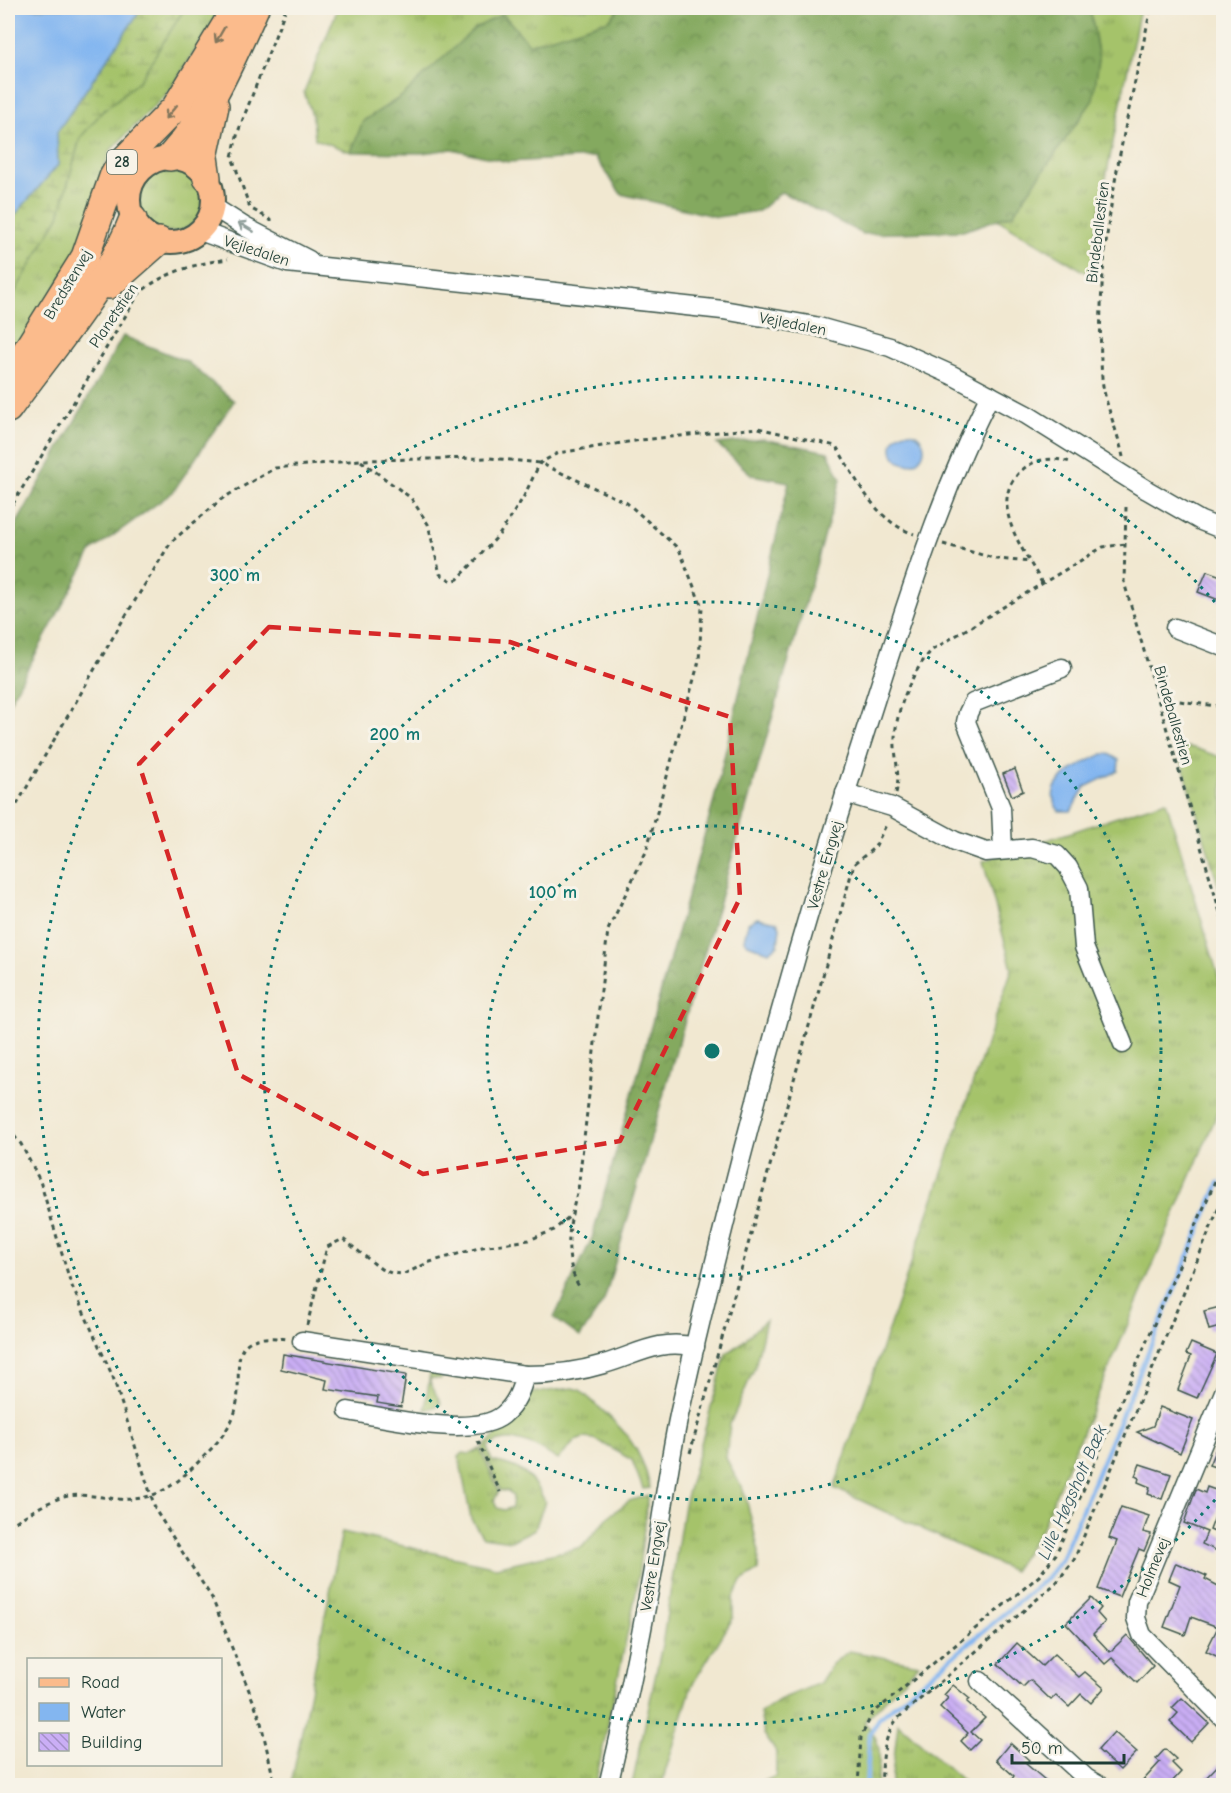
<svg xmlns="http://www.w3.org/2000/svg" width="1231" height="1793" viewBox="0 0 1231 1793" font-family="'Comic Neue',sans-serif">
  <style>
    .grass { fill: url(#grass-tufts); stroke: #628050; stroke-width: 1.5 }
    .forest { fill: url(#forest-crowns); stroke: #52734a; stroke-width: 1.5 }
    .wetland { fill: url(#wetland-marsh); stroke: #628050; stroke-width: 1.5 }
    .water { fill: #83b6f0; stroke: #517a92; stroke-width: 1.5 }
    .lines { fill: none; stroke-linecap: round; stroke-linejoin: round }
    .stream { stroke: #83b6f0; stroke-width: 4.5 }
    .building { fill: url(#building-back-hatch) }
    .minor-casing { stroke: #3e574c; stroke-width: 21 }
    .major-casing { stroke: #3e574c; stroke-width: 26 }
    .highway-casing { stroke: #3e574c; stroke-width: 30 }
    .path { stroke: #3e574c; stroke-width: 3; stroke-dasharray: 4.5 4.5; stroke-linecap: butt }
    .minor { stroke: #fff; stroke-width: 18 }
    .major { stroke: #fbbb8c; stroke-width: 22 }
    .highway { stroke: #fbbb8c; stroke-width: 27 }
    .oneway { stroke: #82765c }
    .oneway2 { stroke: #8f9e9a }
    .marked { fill: none; stroke: #d62828; stroke-width: 4.5; stroke-dasharray: 12 8; stroke-linejoin: round }
    .ring { fill: none; stroke: #0f766e; stroke-width: 3; stroke-dasharray: 3 6 }
    .labels { text-anchor: middle; stroke-width: 6; stroke-linejoin: round; paint-order: stroke }
    .shield { fill: #f7f3e8; stroke: #60746a; stroke-width: 1.5 }
    .shield-label { font-size: 15px; font-weight: bold; fill: #1f3d34 }
    .street-label { font-size: 16px; fill: #1f3d34; stroke: #f7f3e8 }
    .water-label { font-size: 18px; font-style: italic; fill: #385b63; stroke: #f7f3e8 }
    .centre { fill: #0f766e; stroke: #f7f3e8; stroke-width: 3 }
    .ring-label { font-size: 18px; text-anchor: middle; font-weight: bold; fill: #0f766e; stroke: #f7f3e8; stroke-width: 6; stroke-linejoin: round; paint-order: stroke }
  </style>
  <defs>
    <pattern id="grass-tufts" width="24" height="20" patternUnits="userSpaceOnUse" patternTransform="scale(1.5)"><rect width="24" height="20" fill="#a5c36b"/><path d="M3 7l-1-3M5 7V3M7 7l1-3M15 17l-1-3M17 17v-4M19 17l1-3" fill="none" stroke="#86a059"/></pattern>
    <pattern id="forest-crowns" width="20" height="18" patternUnits="userSpaceOnUse" patternTransform="scale(1.5)"><rect width="20" height="18" fill="#84a95f"/><path d="M2 6a3 3 0 1 1 6 0M12 15a3 3 0 1 1 6 0" fill="none" stroke="#6b8b4f"/></pattern>
    <pattern id="wetland-marsh" width="20" height="14" patternUnits="userSpaceOnUse" patternTransform="scale(1.5)"><rect width="20" height="14" fill="#a5c36b"/><path d="M1 5h8M5 5V1M11 12h8M15 12V8" fill="none" stroke="#86a059"/></pattern>
    <pattern id="building-back-hatch" width="6" height="6" patternUnits="userSpaceOnUse" patternTransform="scale(1.5)"><rect width="6" height="6" fill="#caaef5"/><path d="M-1 5l2 2M0 0l6 6M5-1l2 2" fill="none" stroke="#a38fc7"/></pattern>
  </defs>
  <rect width="100%" height="100%" fill="#f7f3e8"/>
  <filter id="ink" filterUnits="userSpaceOnUse"><feTurbulence type="fractalNoise" baseFrequency=".0167" numOctaves="2"/><feDisplacementMap in="SourceGraphic" scale="12" xChannelSelector="R" yChannelSelector="G"/><feConvolveMatrix kernelMatrix="1 2 1 2 8 2 1 2 1" color-interpolation-filters="sRGB"/></filter>
  <filter id="wash" filterUnits="userSpaceOnUse"><feTurbulence type="fractalNoise" baseFrequency=".008" numOctaves="4" result="noise"/><feDisplacementMap in="SourceGraphic" scale="24" xChannelSelector="R" yChannelSelector="G"/><feGaussianBlur stdDeviation="1.35" result="paint"/><feColorMatrix in="noise" values="0 0 0 0 0 0 0 0 0 0 0 0 0 0 0 0 0 1.4 0 .05"/><feComposite in="paint" operator="in"/></filter>
  <g filter="url(#wash)">
    <rect width="100%" height="100%" fill="#f1e8d1"/>
    <g class="grass">
      <polygon points="184,8 222,8 170,90 111,150 96,189 82,244 8,365 8,304 59,216 80,138"/>
      <polygon points="338,8 620,8 609,20 529,45 476,28 401,97 363,121 351,152 315,139 313,118 304,92"/>
      <polygon points="1090,8 1140,8 1096,227 1092,276 997,219 1013,214 1099,59"/>
      <circle cx="171" cy="200" r="32"/>
      <polygon points="1177,746 1194,748 1223,758 1223,901"/>
      <polygon points="1166,801 1223,992 1223,1100 1041,1529 1013,1571 834,1488 1012,969 983,861"/>
      <path d="M 766,1320 L 755,1367 L 730,1424 L 726,1458 L 745,1494 L 759,1552 L 758,1571 L 741,1581 L 733,1599 L 733,1618 L 692,1685 L 663,1779 L 666,1785 L 632,1785 L 662,1645 L 684,1505 L 726,1353 C 744,1345 751,1331 766,1320 Z"/>
      <polygon points="430,1373 441,1375 441,1379 431,1378 430,1382 441,1404 427,1410 425,1409"/>
      <path d="M 573,1388 L 580,1390 C 614,1421 641,1440 650,1488 L 643,1489 L 632,1460 L 595,1439 L 584,1438 L 575,1441 L 558,1460 C 537,1446 511,1430 487,1447 L 492,1461 C 523,1467 530,1474 545,1501 L 535,1529 L 511,1541 L 483,1537 L 471,1519 L 459,1457 L 463,1453 L 470,1454 L 480,1449 L 499,1492 L 494,1500 L 497,1508 L 504,1510 L 512,1507 L 513,1495 L 508,1491 L 501,1491 L 482,1448 L 513,1420 L 532,1393 Z"/>
      <polygon points="648,1495 636,1593 595,1785 291,1785 342,1532 496,1567 582,1547 609,1516 629,1501"/>
      <path d="M 849,1651 L 919,1664 L 864,1722 C 885,1743 879,1757 877,1785 L 756,1785 L 776,1776 L 776,1752 L 764,1734 L 760,1713 L 779,1700 L 820,1683 L 832,1664 Z"/>
      <polygon points="898,1723 967,1785 891,1785"/>
    </g>
    <g class="forest">
      <polygon points="620,8 1090,8 1099,59 1093,100 1013,214 963,231 863,234 781,192 759,211 717,217 621,194 595,157 508,162 452,149 422,153 351,152 363,121 401,97 475,28 503,14 529,44 609,20"/>
      <polygon points="123,336 186,361 234,401 173,492 92,551 8,705 8,539"/>
      <polygon points="763,439 828,452 841,479 604,1301 580,1337 554,1318 592,1238 713,804 789,482 752,475 717,444"/>
    </g>
    <polygon class="wetland" points="142,8 185,8 139,81 101,113 80,138 59,216 8,304 8,223 58,165 57,132"/>
    <g class="water">
      <polygon points="8,8 142,8 57,132 58,165 8,223"/>
      <circle cx="908" cy="448" r="16"/>
      <path d="M 1103,754 L 1109,754 L 1119,760 L 1118,771 L 1085,787 L 1071,811 L 1059,811 C 1037,782 1084,763 1103,754 Z"/>
      <polygon points="757,918 777,922 780,927 778,945 769,952 748,944 744,940 748,923"/>
    </g>
    <g class="lines">
      <polyline class="stream" points="866,1786 870,1734 878,1719 1047,1578 1061,1560 1219,1183"/>
    </g>
    <g id="blocks">
      <g class="building">
        <polygon points="1207,571 1224,577 1224,602 1198,592"/>
        <polygon points="1015,769 1023,791 1012,796 1003,774"/>
        <polygon points="1224,1306 1224,1326 1209,1330 1204,1311"/>
        <polygon points="1191,1343 1217,1354 1197,1398 1178,1390 1191,1356 1186,1354"/>
        <polygon points="283,1354 406,1375 401,1407 377,1403 378,1397 325,1389 327,1380 281,1369"/>
        <polygon points="1160,1407 1193,1420 1180,1453 1137,1432 1153,1426"/>
        <polygon points="1224,1430 1224,1470 1209,1465"/>
        <polygon points="1140,1464 1171,1474 1162,1499 1148,1494 1150,1487 1138,1482 1139,1478 1135,1476"/>
        <polygon points="1207,1487 1224,1493 1210,1530 1224,1536 1221,1553 1202,1544 1207,1532 1184,1523 1196,1489 1205,1493"/>
        <polygon points="1121,1507 1149,1516 1143,1532 1151,1534 1144,1551 1139,1549 1119,1597 1098,1589 1117,1541 1109,1538"/>
        <polygon points="1176,1563 1207,1576 1205,1579 1224,1589 1224,1660 1206,1651 1218,1627 1191,1617 1185,1635 1164,1627 1180,1585 1169,1580"/>
        <polygon points="1091,1598 1101,1608 1097,1613 1105,1622 1093,1634 1110,1652 1127,1635 1153,1666 1137,1683 1112,1658 1105,1664 1066,1623"/>
        <polygon points="1017,1643 1042,1666 1054,1654 1079,1677 1085,1672 1104,1688 1091,1703 1081,1694 1069,1707 1056,1695 1051,1700 1030,1680 1023,1687 998,1664"/>
        <polygon points="953,1685 970,1699 967,1702 985,1718 971,1732 980,1740 970,1750 961,1741 968,1733 940,1707 948,1698 944,1695"/>
        <polygon points="1182,1698 1209,1723 1191,1742 1170,1722 1178,1713 1172,1708"/>
        <polygon points="1114,1732 1137,1752 1120,1770 1098,1750"/>
        <polygon points="1010,1743 1029,1760 1026,1764 1051,1785 1020,1785 1012,1779 1014,1776 996,1760"/>
        <polygon points="1165,1749 1176,1759 1172,1763 1181,1772 1169,1785 1139,1785 1160,1762 1156,1759"/>
        <polygon points="1224,1759 1224,1785 1199,1785"/>
      </g>
    </g>
  </g>
  <g filter="url(#ink)">
    <use href="#blocks" fill-opacity="0" stroke="#3e574c" stroke-width="1.5"/>
    <g class="lines">
      <defs>
        <g id="minor">
          <polyline points="212,206 245,227 309,260"/>
          <polyline points="200,231 287,263 723,310 815,326 890,347 952,375 1027,415 1147,490 1201,521 1224,530"/>
          <polyline points="1175,628 1224,647"/>
          <polyline points="845,793 892,807 955,841 986,852 1032,848 1057,855 1068,867 1079,888 1084,947 1123,1044"/>
          <polyline points="1003,850 1001,808 966,722 968,713 973,703 1062,668"/>
          <path d="M 302,1341 L 525,1375 C 553,1375 578,1372 604,1364 C 636,1355 660,1338 695,1347"/>
          <polyline points="1224,1392 1137,1602 1136,1618 1142,1635 1224,1719"/>
          <path d="M 348,1411 C 383,1417 474,1439 503,1415 C 516,1404 521,1390 525,1375"/>
          <polyline points="980,1681 1086,1778 1100,1786"/>
          <path d="M 608,1786 C 624,1719 638,1653 650,1586 C 661,1529 667,1472 679,1415 C 730,1186 792,958 864,735 C 901,620 936,503 990,395"/>
        </g>
        <circle id="major" cx="171" cy="200" r="42"/>
        <g id="highway">
          <path d="M 170,157 C 209,114 231,61 255,8"/>
          <polyline points="207,178 204,157 215,106"/>
          <polyline points="109,285 159,241"/>
          <polyline points="8,380 85,257 113,177 121,163 175,108 236,8"/>
          <path d="M 8,409 C 50,350 107,287 133,219"/>
        </g>
      </defs>
      <use href="#minor" class="minor-casing"/>
      <use href="#major" class="major-casing"/>
      <use href="#highway" class="highway-casing"/>
      <g class="path">
        <polyline points="271,222 271,220 250,208 232,157 238,132 286,8"/>
        <path d="M 1123,457 C 1118,432 1104,402 1102,378 C 1093,252 1125,129 1151,8"/>
        <path d="M 361,461 L 411,498 L 428,524 L 440,574 L 452,581 L 458,579 L 499,535 L 523,498 L 540,463 L 558,453 L 641,440 L 758,428 L 836,446 C 857,480 875,521 914,534"/>
        <polyline points="1126,507 1124,582 1224,926"/>
        <path d="M 8,512 L 138,295 C 160,273 198,263 228,259"/>
        <polyline points="943,544 997,559 1031,562"/>
        <path d="M 1042,583 C 1025,551 985,503 1022,470 C 1036,458 1053,457 1070,462"/>
        <polyline points="1162,704 1179,701 1224,707"/>
        <path d="M 896,793 C 900,778 896,763 895,747 C 893,716 911,672 932,650 L 1103,547 L 1126,544"/>
        <path d="M 8,820 L 120,625 L 171,542 L 223,498 L 275,468 L 360,460 L 490,458 L 540,463 L 627,503 L 679,549 L 702,607 L 699,661 L 646,852 L 608,930 L 578,1190 C 569,1220 562,1260 580,1288"/>
        <polyline points="8,1129 21,1144 40,1181 71,1284 113,1377 156,1511 212,1598 260,1718 275,1786"/>
        <polyline points="307,1325 327,1247 343,1239 381,1269 391,1273 404,1274 430,1262 482,1247 529,1240 554,1230 570,1216"/>
        <polyline points="478,1441 500,1492"/>
        <polyline points="690,1453 854,864 875,847 887,823"/>
        <path d="M 8,1526 C 24,1517 42,1504 60,1498 C 75,1493 94,1496 110,1498 C 158,1505 179,1482 210,1450 C 220,1440 231,1425 235,1412 C 246,1370 219,1330 288,1339"/>
        <polyline points="858,1786 861,1737 872,1714 1039,1576 1056,1554 1224,1160"/>
        <path d="M 881,1786 C 883,1760 882,1738 898,1718 L 1056,1583 L 1074,1560 L 1224,1195"/>
      </g>
      <use href="#minor" class="minor"/>
      <use href="#major" class="major"/>
      <use href="#highway" class="highway"/>
    </g>
    <defs><path id="oneway-shaft" d="M-6 0H5M1.5-3L5.5 0L1.5 3" fill="none" stroke-width="1.6" stroke-linecap="round" stroke-linejoin="round" transform="scale(1.5)"/></defs>
    <g class="oneway">
      <use href="#oneway-shaft" transform="translate(220 35) rotate(120)"/>
      <use href="#oneway-shaft" transform="translate(171 112) rotate(131)"/>
    </g>
    <use class="oneway2" href="#oneway-shaft" transform="translate(246 227) rotate(-149)"/>
  </g>
  <path class="marked" d="M 269,627 L 510,642 L 730,717 L 740,898 L 620,1141 L 423,1174 L 238,1074 L 139,764 Z"/>
  <g class="ring">
    <circle cx="712" cy="1051" r="225"/>
    <circle cx="712" cy="1051" r="449"/>
    <path d="M1221 1493A674 674 0 1 1 1221 609"/>
  </g>
  <g class="labels">
    <rect class="shield" x="107" y="150" width="30" height="24" rx="4.5"/>
    <g class="shield-label">
      <text x="122" y="167">28</text>
    </g>
    <g class="street-label">
      <text transform="translate(1097 232) rotate(-83)" y="6">Bindeballestien</text>
      <text transform="translate(257 250) rotate(18)" y="6">Vejledalen</text>
      <text transform="translate(67 284) rotate(-59)" y="6">Bredstenvej</text>
      <text transform="translate(113 315) rotate(-56)" y="6">Planetstien</text>
      <text transform="translate(793 323) rotate(11)" y="6">Vejledalen</text>
      <text transform="translate(1174 715) rotate(74)" y="6">Bindeballestien</text>
      <text transform="translate(824 865) rotate(-74)" y="6">Vestre Engvej</text>
      <text transform="translate(652 1566) rotate(-81)" y="6">Vestre Engvej</text>
      <text transform="translate(1152 1567) rotate(-68)" y="6">Holmevej</text>
    </g>
    <g class="water-label">
      <text transform="translate(1072 1492) rotate(-66)" y="6">Lille Høgsholt Bæk</text>
    </g>
  </g>
  <circle cx="712" cy="1051" r="9" class="centre"/>
  <g class="ring-label">
    <text x="235" y="581">300 m</text>
    <text x="395" y="740">200 m</text>
    <text x="553" y="898">100 m</text>
  </g>
  <rect width="1231" height="1793" fill="none" stroke="#f7f3e8" stroke-width="30"/>
  <rect x="27" y="1658" width="195" height="108" fill="#f7f3e8" stroke="#a1aaa0" stroke-width="1.5"/>
  <rect x="39" y="1678" width="30" height="9" fill="#fbbb8c" stroke="#a1aaa0" stroke-width="1.5"/>
  <text x="81" y="1688" font-size="18" fill="#1f3d34">Road</text>
  <rect x="39" y="1703" width="30" height="18" fill="#83b6f0" stroke="#a1aaa0" stroke-width="1.5"/>
  <text x="81" y="1718" font-size="18" fill="#1f3d34">Water</text>
  <rect x="39" y="1733" width="30" height="18" fill="url(#building-back-hatch)" stroke="#a1aaa0" stroke-width="1.5"/>
  <text x="81" y="1748" font-size="18" fill="#1f3d34">Building</text>
  <path d="M1012 1754v9h112v-9" fill="none" stroke="#1f3d34" stroke-width="3"/>
  <text x="1021" y="1754" font-size="18" fill="#1f3d34" stroke="#f7f3e8" stroke-width="4.5" paint-order="stroke">50 m</text>
</svg>
